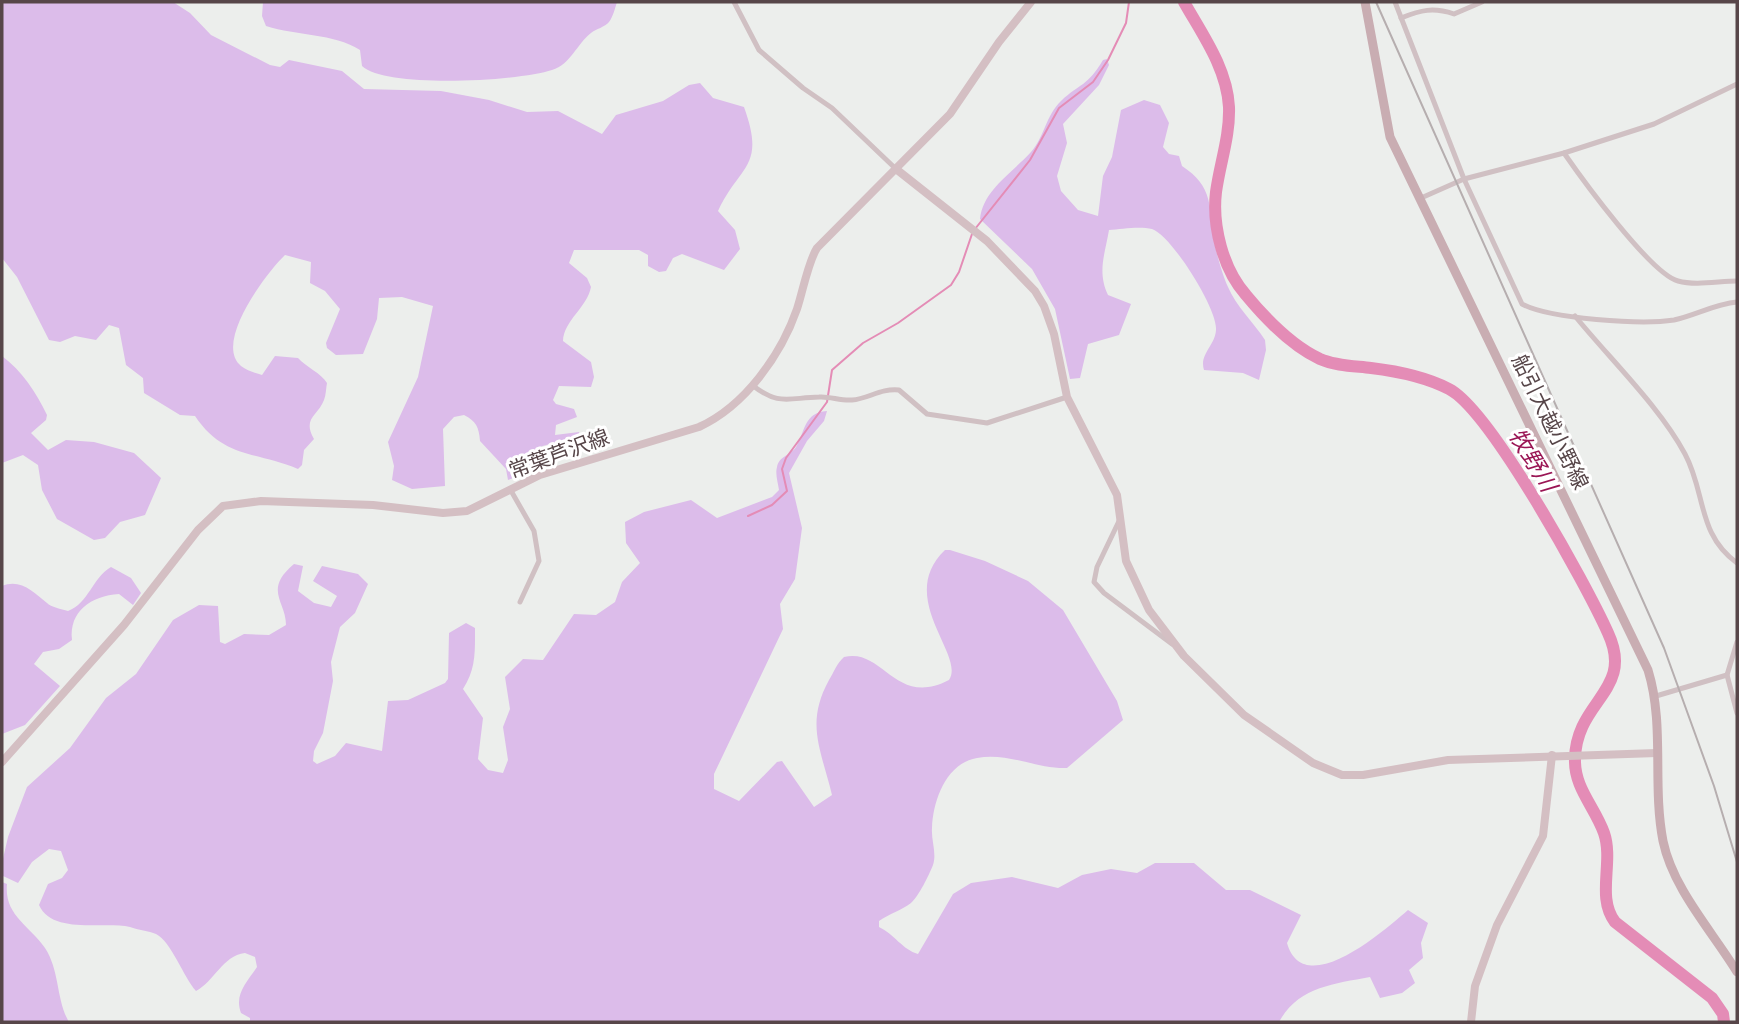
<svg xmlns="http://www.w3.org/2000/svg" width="1739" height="1024" viewBox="0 0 1739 1024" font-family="Lato,'Noto Sans JP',sans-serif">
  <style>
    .green { fill: #dcbcea }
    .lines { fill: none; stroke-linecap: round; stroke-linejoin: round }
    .stream { stroke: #e48cb6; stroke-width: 2 }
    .river { stroke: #e48cb6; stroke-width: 12 }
    .street { stroke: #d0c0c3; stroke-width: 5 }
    .secondary { stroke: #d4bfc3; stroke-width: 8 }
    .primary { stroke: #c9adb2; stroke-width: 9 }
    .rail { stroke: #b6aeaf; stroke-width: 2 }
    .labels { text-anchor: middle; stroke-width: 6; stroke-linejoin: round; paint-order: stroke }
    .street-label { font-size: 21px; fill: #574649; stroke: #fff }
    .water-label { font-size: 23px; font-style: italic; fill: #9a1655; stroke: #fff }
  </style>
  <rect width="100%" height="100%" fill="#eceeec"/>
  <g class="green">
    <path d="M 2,2 L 173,2 L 190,13 L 211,35 L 270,65 L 280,67 L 289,60 L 342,71 L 364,89 L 441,91 L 489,100 L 527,112 L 558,111 L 602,134 L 616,115 L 663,101 L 689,85 L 700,83 L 713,98 L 744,107 C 766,168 740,164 718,211 L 735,230 L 740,249 L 724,270 L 682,254 L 673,258 L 666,271 L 659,272 L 648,266 L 648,255 L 639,250 L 574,250 L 569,263 L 587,278 L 591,287 C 587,308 564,320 563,341 L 591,362 L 594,377 L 591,387 L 559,386 L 553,400 L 556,404 L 574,409 L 577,417 L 556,425 L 555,435 L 579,432 L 580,442 L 554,443 L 539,447 L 535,470 L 508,480 L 506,469 L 480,441 C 479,427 476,421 464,415 L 454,417 L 443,429 L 445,486 L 412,489 L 392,480 L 394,466 L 388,442 L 418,377 L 433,306 L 402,297 L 379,298 L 377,319 L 363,354 L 336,355 L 327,348 L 326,343 L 340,309 L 325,291 L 310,283 L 311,262 L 285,255 C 267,272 213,343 241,366 C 247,371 256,373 262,375 L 275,356 L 298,358 C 306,367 321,373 327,383 C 326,388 326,395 324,400 C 318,416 302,418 314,439 L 304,450 L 302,465 L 298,469 C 256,451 224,459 195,416 L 180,415 L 144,393 L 143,378 L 126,365 L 119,328 L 109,325 L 96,340 L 75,336 L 60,342 L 49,340 L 17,277 L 2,258 Z"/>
    <path d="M 263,2 L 617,2 C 615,8 613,17 609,22 C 605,27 596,29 591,33 C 576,45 571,64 552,70 C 519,81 387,89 362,66 L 360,50 C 333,33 297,36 266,26 L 262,16 Z"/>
    <path d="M 1107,59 L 1109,65 L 1099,85 L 1063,124 L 1067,143 L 1057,176 L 1061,191 L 1078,210 L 1098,216 L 1103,176 L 1112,157 L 1121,110 L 1144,100 L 1160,105 L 1169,123 L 1163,147 L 1169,154 L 1179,156 L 1182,166 C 1214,187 1209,207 1214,241 C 1217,255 1222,274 1228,287 C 1236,306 1254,323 1265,340 L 1266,350 L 1259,380 L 1243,373 L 1204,370 C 1199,354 1215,346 1216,330 C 1218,309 1171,235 1152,229 C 1140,226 1121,229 1109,230 C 1105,254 1097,272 1108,295 L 1131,304 L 1119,335 L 1088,344 L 1080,378 L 1070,379 L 1055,309 L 1032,269 L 980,219 C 983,190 1012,173 1031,152 C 1044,138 1046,115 1061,101 C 1080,83 1087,87 1103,60 Z"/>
    <path d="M 2,356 C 22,371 36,392 47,415 L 46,420 L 31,433 L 48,450 L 66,440 L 94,442 L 134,453 L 161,478 L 145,515 L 120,522 L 105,538 L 94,540 L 57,519 L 42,490 L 38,465 L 23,455 L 2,463 Z"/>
    <path d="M 827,411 L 824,421 L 807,441 L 789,473 L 802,528 L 795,579 L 780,604 L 783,629 L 714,774 L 714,789 L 739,801 L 777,762 L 782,761 L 814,807 L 832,795 C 821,749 805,724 829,680 C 834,672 837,663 844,657 C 883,647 895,708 949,680 C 966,655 895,598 945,550 L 950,550 L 985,561 L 1028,581 L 1063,610 L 1117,701 L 1123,720 L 1067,768 C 1036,769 1008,752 977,758 C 947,763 933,799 932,828 C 931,841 937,853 933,865 C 929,875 919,896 911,903 C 902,910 889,914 879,921 L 879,927 C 894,934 903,950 918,954 L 953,894 L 971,883 L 1012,877 L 1058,888 L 1082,875 L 1111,869 L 1137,873 L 1155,863 L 1194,863 L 1226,890 L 1250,890 L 1301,915 L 1287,943 C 1304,1002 1386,929 1408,910 L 1428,923 L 1421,943 L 1423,958 L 1409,970 L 1415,983 L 1402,993 L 1380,998 L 1370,977 C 1333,984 1298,987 1279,1022 L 250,1022 L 250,1018 L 241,1013 C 234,994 247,982 257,967 L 255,957 L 245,953 C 222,956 215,981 196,991 C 184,978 171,941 156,934 C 149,931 138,930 130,927 C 105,921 52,935 39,905 L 48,884 L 62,878 L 68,870 L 61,851 L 49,849 L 32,862 L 18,883 L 3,876 L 2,863 L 8,837 L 27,787 L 70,748 L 106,698 L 136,674 L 173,620 L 199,605 L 218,606 L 220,642 L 225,644 L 244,634 L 269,635 L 286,625 C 286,601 263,590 294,564 L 303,566 L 298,591 L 314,603 L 331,607 L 337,596 L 313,581 L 322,566 L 358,574 L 368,584 L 355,613 L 340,627 L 331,662 L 333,681 L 323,733 L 314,751 L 313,761 L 317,764 L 335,756 L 346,743 L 382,751 L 388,701 L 408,700 L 445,683 L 448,679 L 449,633 L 466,623 L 475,628 C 475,652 476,669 463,689 L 483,718 L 478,759 L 488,770 L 503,773 L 508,760 L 503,727 L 510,709 L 505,677 L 523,659 L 543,660 L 574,614 L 596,615 L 615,602 L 622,582 L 640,563 L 626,543 L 625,522 L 644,512 L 691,500 L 717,518 L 772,497 L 779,490 C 778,483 775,474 777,467 C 779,456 791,455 796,447 C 805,432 804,412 827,411 Z"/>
    <path d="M 111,567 L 131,578 L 141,593 L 133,605 L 119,594 C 91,596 69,611 72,640 L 59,649 L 43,652 L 34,664 L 60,686 L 25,725 L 2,734 L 2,586 C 20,578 34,592 47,603 C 51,607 61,609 68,611 C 89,603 92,578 111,567 Z"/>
    <path d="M 2,882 L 7,884 C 4,915 29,925 45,948 C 60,971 56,1000 69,1022 L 2,1022 Z"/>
  </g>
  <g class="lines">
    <g class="stream">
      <polyline points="975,229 1030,160 1059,108 1093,82 1108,60 1126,23 1129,2"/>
      <polyline points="748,516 772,505 787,491 782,469 786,458 827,402 832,370 863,343 898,323 951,285 959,272 972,234"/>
    </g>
    <path class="river" d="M 1184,2 C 1202,34 1227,68 1229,107 C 1230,136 1220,163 1216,192 C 1212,226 1223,269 1246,295 C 1265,318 1292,346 1320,359 C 1336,366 1354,366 1371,368 C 1396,371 1426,377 1449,389 C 1490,410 1586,584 1608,633 C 1635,691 1576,700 1575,759 C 1574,788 1595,807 1604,833 C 1614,862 1596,897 1615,922 L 1712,998 L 1723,1014 L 1724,1022"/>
    <g class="street">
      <polyline points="734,2 759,50 803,88 832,108 896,169"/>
      <path d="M 1395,2 L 1464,179 L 1522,304 C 1550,319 1642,325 1674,320 C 1696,315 1715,304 1737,302"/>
      <path d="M 1401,18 C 1421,10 1433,7 1454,14 L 1482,2"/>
      <path d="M 1564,153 C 1582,179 1651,274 1678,281 C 1696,286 1719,281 1737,281"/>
      <polyline points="1421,198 1464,179 1564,153 1654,124 1737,84"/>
      <path d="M 1575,316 C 1609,358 1660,407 1685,454 C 1706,493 1697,534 1737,563"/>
      <path d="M 752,385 C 779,406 787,398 819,397 C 830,396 840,401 852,400 C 868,399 881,388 899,390 L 927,414 L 987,423 L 1067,397"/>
      <polyline points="510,489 534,531 539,561 520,602"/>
      <polyline points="1120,519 1097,567 1094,582 1104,593 1172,644"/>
      <polyline points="1737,642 1727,675 1737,713"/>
      <polyline points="1656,696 1727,675"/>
    </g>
    <g class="secondary">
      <polyline points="896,169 987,241 1035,291 1044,306 1054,334 1067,397 1117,495 1126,561 1149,610 1184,656 1244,715 1313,763 1342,775 1363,775 1448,760 1657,753"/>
      <path d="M 2,762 L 124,625 L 198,530 L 223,506 L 261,501 L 373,505 L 443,513 L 467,511 L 540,475 L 699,427 C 745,406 781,355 797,309 C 803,291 808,262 817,248 L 950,114 L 999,42 L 1031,2"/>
      <polyline points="1471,1022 1475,986 1497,925 1543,836 1552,755"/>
    </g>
    <path class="primary" d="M 1365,2 L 1390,137 L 1648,670 C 1665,725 1652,784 1663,841 C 1673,889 1712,931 1737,972"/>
    <polyline class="rail" points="1376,2 1664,648 1714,786 1737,862"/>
  </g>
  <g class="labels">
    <g class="street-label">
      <text transform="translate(1550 422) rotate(64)" y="7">船引大越小野線</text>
      <text transform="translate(559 454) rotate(-20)" y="7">常葉芦沢線</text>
    </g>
    <g class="water-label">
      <text transform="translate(1533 460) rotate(59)" y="8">牧野川</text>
    </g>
  </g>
  <rect width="1739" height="1024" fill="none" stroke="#574649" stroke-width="7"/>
</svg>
